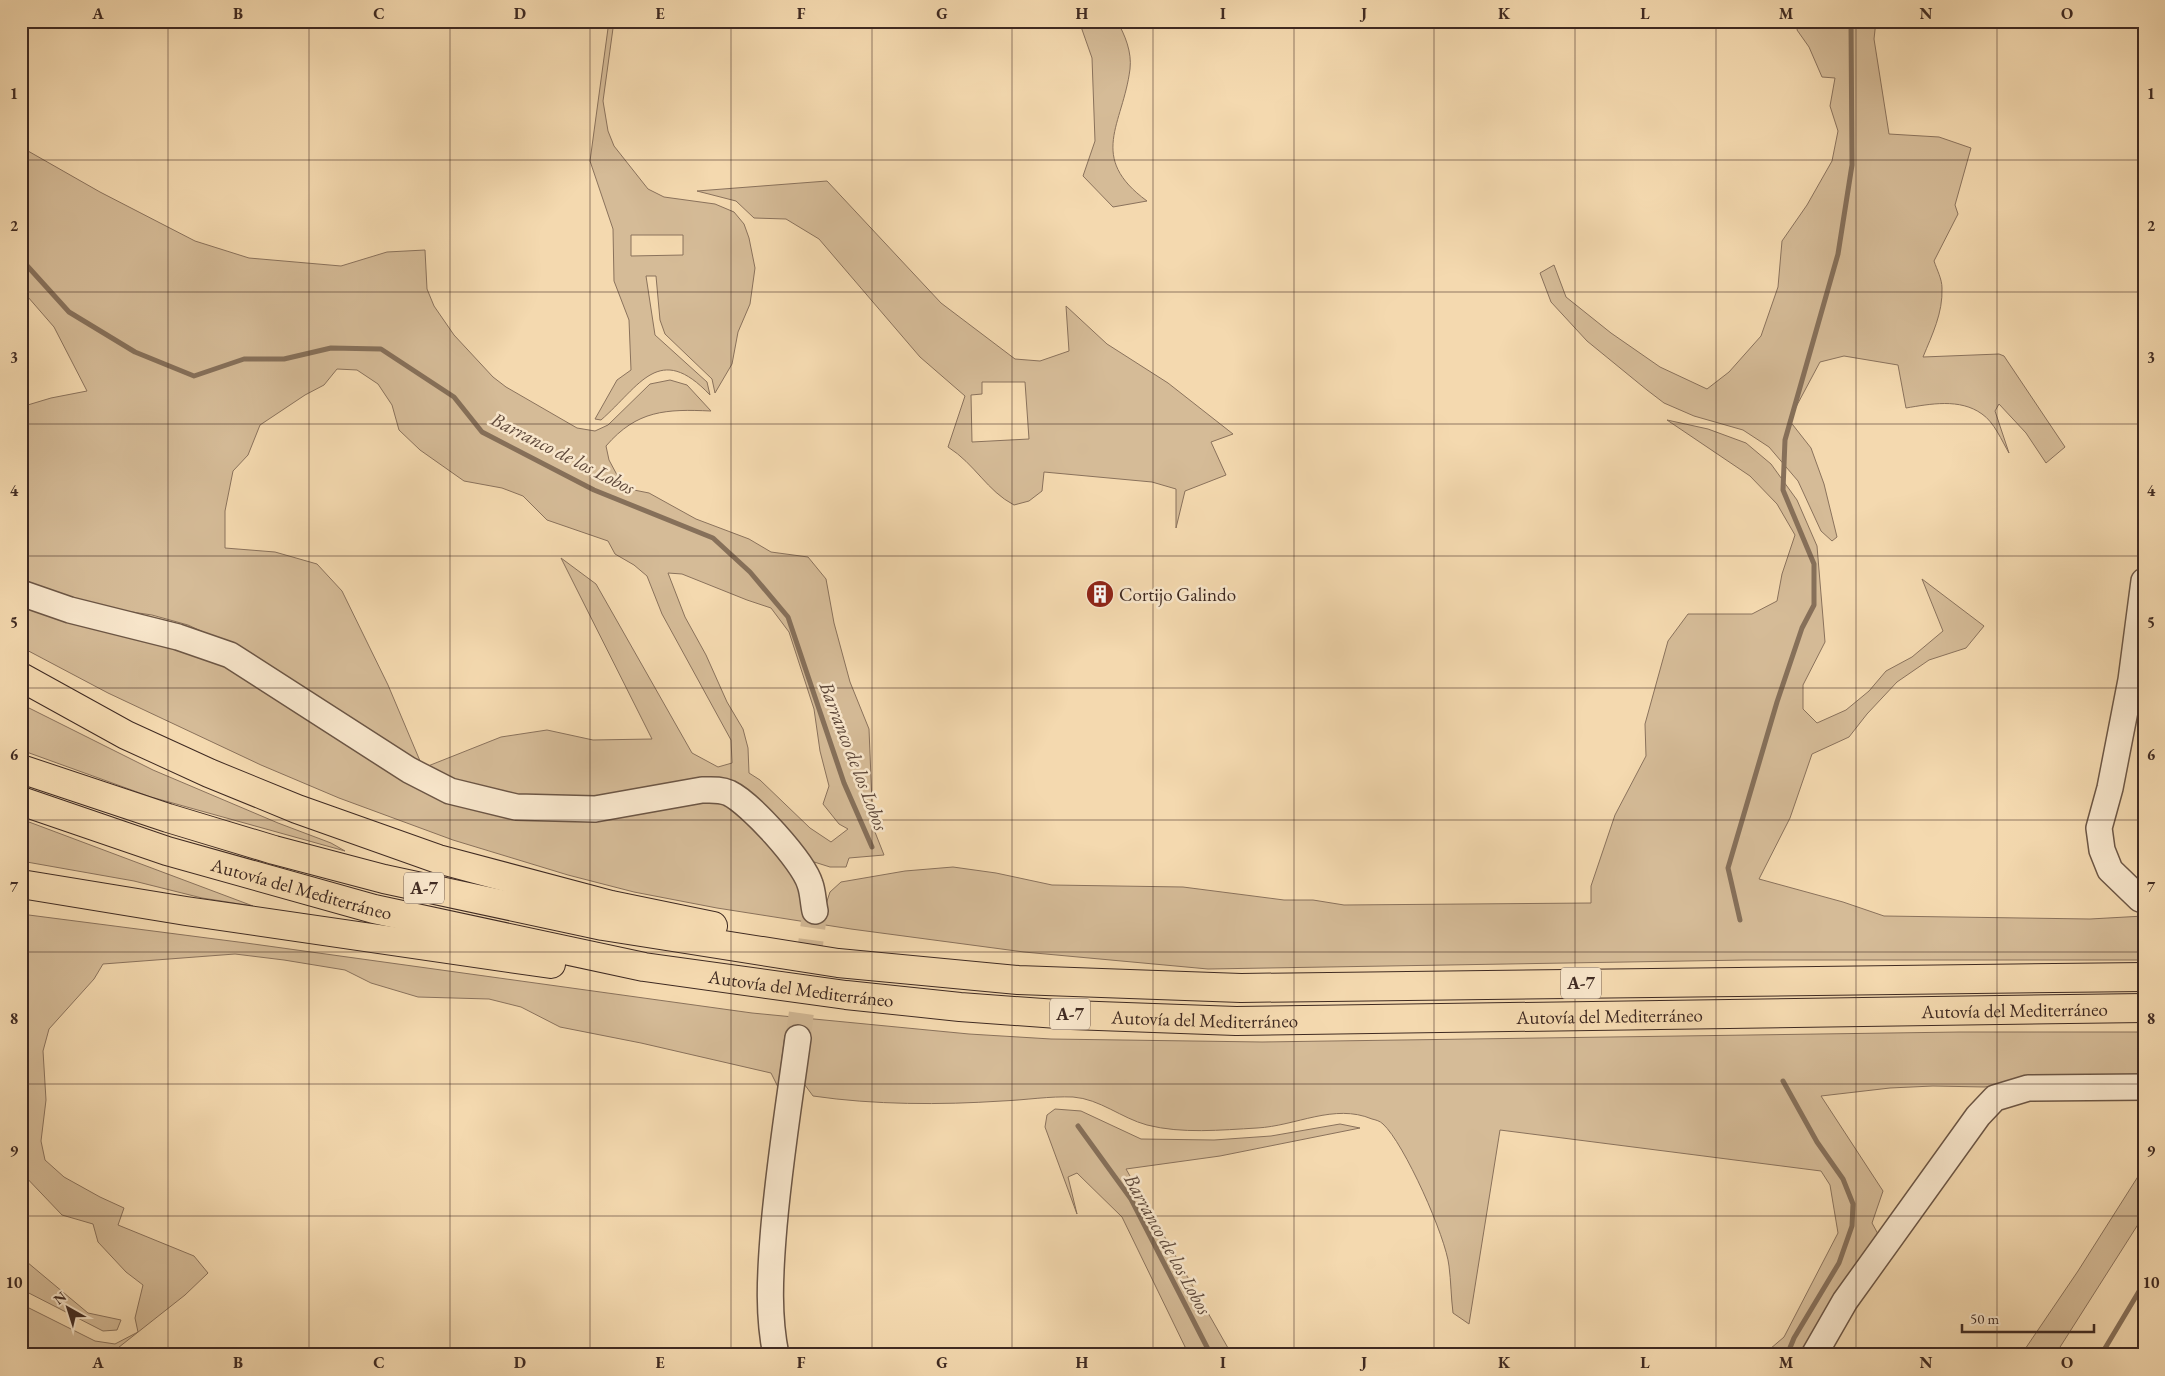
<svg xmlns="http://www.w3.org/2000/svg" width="2165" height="1376" viewBox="0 0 2165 1376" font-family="'EB Garamond',serif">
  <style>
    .green { fill: #d5bb97; stroke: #8a725c; fill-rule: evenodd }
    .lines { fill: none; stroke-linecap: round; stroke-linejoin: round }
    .stream { stroke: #86705a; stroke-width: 5 }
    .minor-tunnel { stroke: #d0b693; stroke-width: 25; stroke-dasharray: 25 12; stroke-linecap: butt }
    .minor-casing { stroke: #6c5645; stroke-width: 28 }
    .highway-casing { stroke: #3f2a22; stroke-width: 30 }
    .minor { stroke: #f8e6cb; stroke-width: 25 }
    .highway { stroke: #f4d9af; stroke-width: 28 }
    .grid { fill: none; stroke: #3f2a22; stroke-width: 1; stroke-opacity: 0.55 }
    .labels { text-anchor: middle; stroke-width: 5; stroke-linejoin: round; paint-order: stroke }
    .shield { fill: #f8e6cb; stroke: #766255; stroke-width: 1 }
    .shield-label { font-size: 18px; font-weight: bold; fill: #3f2a22 }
    .poi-label { font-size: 19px; fill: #3f2a22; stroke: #f8e6cb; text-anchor: start }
    .street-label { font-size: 19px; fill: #3f2a22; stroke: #f8e6cb }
    .water-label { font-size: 20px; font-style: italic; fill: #5d4739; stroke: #f8e6cb }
    .neatline { fill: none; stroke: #3f2a22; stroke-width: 2 }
    .grid-label { font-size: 16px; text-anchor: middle; font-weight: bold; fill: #3f2a22 }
  </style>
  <rect width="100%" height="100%" fill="#f4d9af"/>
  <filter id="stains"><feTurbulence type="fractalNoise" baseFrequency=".004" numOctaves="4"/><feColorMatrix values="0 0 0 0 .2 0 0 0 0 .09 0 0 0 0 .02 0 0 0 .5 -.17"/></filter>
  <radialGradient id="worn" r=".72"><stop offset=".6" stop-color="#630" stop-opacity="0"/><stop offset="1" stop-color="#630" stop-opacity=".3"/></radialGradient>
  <g class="green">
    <path d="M 609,21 L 614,21 L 603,101 L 608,131 L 614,146 L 648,189 L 664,197 L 715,204 L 734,212 L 744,224 L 749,238 L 755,268 L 750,304 L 738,332 L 732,364 L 715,393 L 712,379 L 665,334 L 660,320 L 656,276 L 646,276 L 655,335 L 707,382 L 710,395 C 659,341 640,386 601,420 L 595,419 L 617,380 L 631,370 L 629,320 L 614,281 L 613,229 L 590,161 ZM 683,235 L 683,255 L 631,256 L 631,235 Z"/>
    <path d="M 1079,21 L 1117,21 C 1125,35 1132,52 1130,69 C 1123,125 1087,157 1147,201 L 1113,207 L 1083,176 L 1095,141 L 1092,58 Z"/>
    <path d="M 1799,21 L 1876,21 L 1874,39 L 1889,134 L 1939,137 L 1971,148 L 1955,205 L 1958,214 L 1934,261 C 1937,270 1942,279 1942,288 C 1943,313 1932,335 1923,357 L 1999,354 L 2004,356 L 2065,447 L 2046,463 L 2026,433 L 1999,404 L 1995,411 L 2009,453 C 2002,441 1994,422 1982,414 C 1960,398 1930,404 1906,408 L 1898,365 L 1844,356 L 1820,362 L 1789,420 L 1811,448 L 1824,484 L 1837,537 L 1832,541 L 1821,531 L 1798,481 L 1769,447 L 1743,430 L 1694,416 L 1664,403 L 1647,390 L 1587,341 L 1551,302 L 1540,273 L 1554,265 L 1566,297 L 1611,333 L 1660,367 L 1707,389 L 1729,372 L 1761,336 L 1778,287 L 1782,241 L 1807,205 L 1832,161 L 1838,131 L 1830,106 L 1835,78 L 1822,77 L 1809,47 L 1797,30 Z"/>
    <path d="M 21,147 L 100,192 L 195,241 L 249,258 L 341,266 L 387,252 L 425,250 L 427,289 L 434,306 L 454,335 L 493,377 L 506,387 L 577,428 L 595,431 L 608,425 L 650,384 L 670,380 L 687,385 L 711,411 C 666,409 637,410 606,446 L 609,460 L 624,488 L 649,493 L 696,519 L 749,539 L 771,552 L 808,557 L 826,579 L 834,623 L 850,682 L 869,729 L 873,827 L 884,855 L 849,858 L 846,867 L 830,867 L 811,861 L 744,793 L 596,799 L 528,798 L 459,785 L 423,768 L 227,643 L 188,625 L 152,615 L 112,609 L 55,594 L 21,580 L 21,407 L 51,398 L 87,391 L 54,327 L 21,289 ZM 337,369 L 357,370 L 378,384 L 392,405 L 399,430 L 420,450 L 464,481 L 502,488 L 523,496 L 547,520 L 608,541 L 615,554 L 634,565 L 647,576 L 662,614 L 731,740 L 732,763 L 718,767 L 692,753 L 596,584 L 561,558 L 652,739 L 593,740 L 547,730 L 501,737 L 423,768 L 388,685 L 342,591 L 317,564 L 275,552 L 225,548 L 225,511 L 233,471 L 248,455 L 260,425 L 305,395 L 324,385 ZM 668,573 L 682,574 L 747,600 L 771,608 L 789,632 L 814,709 L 820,751 L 829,786 L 823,804 L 839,824 L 848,829 L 831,842 L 810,828 L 760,780 L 749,773 L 748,748 L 743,729 L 727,702 L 706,655 L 685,617 Z"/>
    <path d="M 827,181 L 941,303 L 1015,359 L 1040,361 L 1069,351 L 1066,306 L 1107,344 L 1168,383 L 1233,434 L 1211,442 L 1226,475 L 1185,491 L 1176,528 L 1176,489 L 1152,482 L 1044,472 L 1042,491 L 1029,501 L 1014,505 C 987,491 975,464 948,447 L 965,396 L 920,357 L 819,239 L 786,219 L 754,218 L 736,201 L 697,191 ZM 982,382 L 1025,382 L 1029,439 L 972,442 L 971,395 L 982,394 Z"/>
    <polygon points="1667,420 1708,429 1746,443 1771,464 1797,500 1817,546 1825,642 1803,685 1803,709 1817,723 1846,710 1869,691 1886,671 1912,657 1943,631 1922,579 1984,626 1966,648 1929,660 1897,682 1867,714 1849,737 1812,754 1790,818 1759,879 1843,902 1884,916 2090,919 2144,916 2144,960 1746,960 1208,969 1024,952 851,929 717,908 634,892 568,875 453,840 339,798 261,765 108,693 21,647 21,600 218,658 505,814 559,821 607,819 711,798 730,801 753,824 799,885 823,913 830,892 841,882 905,871 953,867 996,873 1052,885 1183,887 1284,900 1313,900 1344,905 1591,903 1591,886 1615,815 1646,756 1645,724 1668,641 1688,614 1752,614 1777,601 1782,574 1795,535 1777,504 1750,476"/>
    <polygon points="21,704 153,770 278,823 331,843 345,851 151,797 21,750"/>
    <polygon points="21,819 253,906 202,898 134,881 21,861"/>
    <path d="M 21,914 L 246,943 L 752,1013 L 969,1034 L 1051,1039 L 1262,1042 L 1960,1032 L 2144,1032 L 2144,1079 L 2080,1075 L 2016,1081 L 1985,1087 L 1933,1086 L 1890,1088 L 1821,1096 L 1883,1191 L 1872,1223 L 1878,1234 L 1818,1325 L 1801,1355 L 1763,1355 L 1784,1337 L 1838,1233 L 1830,1185 L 1821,1171 L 1500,1130 L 1469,1324 L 1453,1313 C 1451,1297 1451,1281 1449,1266 C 1446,1237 1404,1143 1383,1124 C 1380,1121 1376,1120 1372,1119 C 1334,1103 1296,1126 1257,1128 C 1221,1130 1182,1134 1147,1125 C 1121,1118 1100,1099 1073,1097 C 1050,1096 1026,1100 1002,1101 C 941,1105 874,1105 813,1096 L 802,1081 L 807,1035 L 785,1035 L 778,1087 L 771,1073 L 641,1043 L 560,1027 L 521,1007 L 489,999 L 418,997 L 371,983 L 345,970 L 284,960 L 235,954 L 103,964 L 94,979 L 49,1029 L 43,1051 L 46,1100 L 41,1141 L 45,1160 L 64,1177 L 100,1197 L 124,1208 L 118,1225 L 194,1256 L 208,1273 L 185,1295 L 109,1355 L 36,1355 L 21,1344 L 21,1304 L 95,1341 L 115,1344 L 138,1332 L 135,1318 L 143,1285 L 126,1272 L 98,1242 L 93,1224 L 62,1215 L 21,1172 Z"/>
    <polygon points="1055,1109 1081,1111 1141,1139 1214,1140 1271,1136 1340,1124 1360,1128 1220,1156 1126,1169 1232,1355 1189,1355 1122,1217 1077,1173 1068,1177 1077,1214 1045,1127 1047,1115"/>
    <polygon points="2144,1167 2144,1215 2055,1355 2021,1355 2078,1271"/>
    <polygon points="21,1257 88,1313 121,1320 117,1330 103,1331 21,1289"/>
  </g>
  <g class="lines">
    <g class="stream">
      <polyline points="21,259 69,312 135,352 194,376 244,359 284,359 331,348 381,349 454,397 482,432 594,490 713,538 750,572 788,617 844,783 872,847"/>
      <polyline points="1740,920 1728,868 1777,702 1802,628 1814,605 1814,564 1783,490 1785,440 1838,254 1852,165 1851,21"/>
      <polyline points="1783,1081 1817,1142 1843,1179 1853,1204 1852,1226 1839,1263 1794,1338 1787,1355"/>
      <polyline points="1078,1126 1131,1199 1211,1355"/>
      <polyline points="2101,1355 2144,1283"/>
    </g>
    <polyline class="minor-tunnel" points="798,1038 815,911"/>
    <defs>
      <g id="minor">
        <polyline points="2144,581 2131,680 2110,788 2099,828 2102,850 2110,870 2140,899 2144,900"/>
        <path d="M 21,593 L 70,610 L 178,637 L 230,655 L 409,770 L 450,791 L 516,807 L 595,809 L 702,790 C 712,790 720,789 729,793 C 750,803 803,861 810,884 C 813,892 813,902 815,911"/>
        <path d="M 776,1355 C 768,1316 770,1277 773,1238 C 778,1171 789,1104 798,1038"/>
        <polyline points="1814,1355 1845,1301 1978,1116 1995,1098 2028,1088 2144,1087"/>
      </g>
      <g id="highway">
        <polyline points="21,677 126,735 209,773 297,809 438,859 611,905 713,926"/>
        <polyline points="21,769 168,818 274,850 384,879 603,926 838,963 1018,980 1241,988 2144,977"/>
        <path id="s1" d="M 21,801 L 167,851 L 374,909 L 644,967 L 846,995 L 960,1007 L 1071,1015 L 1236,1021 L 2144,1008"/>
        <polyline points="21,884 186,911 551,964"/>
      </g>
    </defs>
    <use href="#minor" class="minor-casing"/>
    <use href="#highway" class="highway-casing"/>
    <use href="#minor" class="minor"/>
    <use href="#highway" class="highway"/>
  </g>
  <path class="grid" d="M 168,21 L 168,1355M 309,21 L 309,1355M 450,21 L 450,1355M 590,21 L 590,1355M 731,21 L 731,1355M 872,21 L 872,1355M 1012,21 L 1012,1355M 1153,21 L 1153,1355M 1294,21 L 1294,1355M 1434,21 L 1434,1355M 1575,21 L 1575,1355M 1716,21 L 1716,1355M 1856,21 L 1856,1355M 1997,21 L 1997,1355M 21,160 L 2144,160M 21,292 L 2144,292M 21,424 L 2144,424M 21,556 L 2144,556M 21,688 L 2144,688M 21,820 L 2144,820M 21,952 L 2144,952M 21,1084 L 2144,1084M 21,1216 L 2144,1216"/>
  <defs>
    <symbol id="building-disc" viewBox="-11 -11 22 22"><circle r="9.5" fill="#8f2418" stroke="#f8e6cb"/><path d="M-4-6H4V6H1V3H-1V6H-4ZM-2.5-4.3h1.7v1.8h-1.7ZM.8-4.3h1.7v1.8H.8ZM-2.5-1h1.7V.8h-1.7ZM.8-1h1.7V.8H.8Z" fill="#fff"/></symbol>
  </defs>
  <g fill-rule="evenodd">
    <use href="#building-disc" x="1084" y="578" width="32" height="32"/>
  </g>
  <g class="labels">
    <g class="shield">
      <rect x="404" y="872.5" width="40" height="31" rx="4"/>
      <rect x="1561" y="967.5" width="40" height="31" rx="4"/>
      <rect x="1050" y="998.5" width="40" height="31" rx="4"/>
    </g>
    <g class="shield-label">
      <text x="424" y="894">A-7</text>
      <text x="1581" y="989">A-7</text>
      <text x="1070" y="1020">A-7</text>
    </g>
    <g class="poi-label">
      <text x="1119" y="601">Cortijo Galindo</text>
    </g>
    <g class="street-label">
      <text dy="7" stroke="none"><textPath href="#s1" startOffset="294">Autovía del Mediterráneo</textPath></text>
      <text dy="7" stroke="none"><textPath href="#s1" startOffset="804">Autovía del Mediterráneo</textPath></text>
      <text dy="7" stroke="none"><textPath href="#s1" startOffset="2019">Autovía del Mediterráneo</textPath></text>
      <text dy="7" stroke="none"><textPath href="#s1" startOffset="1614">Autovía del Mediterráneo</textPath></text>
      <text dy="7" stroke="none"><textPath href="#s1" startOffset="1209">Autovía del Mediterráneo</textPath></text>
    </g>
    <g class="water-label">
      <text transform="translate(563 453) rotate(27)" y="7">Barranco de los Lobos</text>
      <text transform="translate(854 756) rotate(69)" y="7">Barranco de los Lobos</text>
      <text transform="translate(1168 1244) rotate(61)" y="7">Barranco de los Lobos</text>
    </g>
  </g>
  <rect width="2165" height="1376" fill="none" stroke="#f4d9af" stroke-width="55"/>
  <g transform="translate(68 1308) rotate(321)" stroke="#f8e6cb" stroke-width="4" paint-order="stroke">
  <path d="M0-4L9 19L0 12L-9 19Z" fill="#3f2a22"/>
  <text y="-8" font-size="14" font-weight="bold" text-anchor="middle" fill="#3f2a22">N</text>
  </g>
  <path d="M1962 1324v8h132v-8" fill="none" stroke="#3f2a22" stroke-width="2.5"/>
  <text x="1970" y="1324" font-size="15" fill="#3f2a22" stroke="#f8e6cb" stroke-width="4" paint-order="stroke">50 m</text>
  <rect x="28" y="28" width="2110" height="1320" class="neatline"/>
  <g class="grid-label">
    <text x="98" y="19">A</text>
    <text x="238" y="19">B</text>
    <text x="379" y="19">C</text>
    <text x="520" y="19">D</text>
    <text x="660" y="19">E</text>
    <text x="801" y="19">F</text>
    <text x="942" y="19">G</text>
    <text x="1082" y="19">H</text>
    <text x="1223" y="19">I</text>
    <text x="1364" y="19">J</text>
    <text x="1504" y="19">K</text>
    <text x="1645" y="19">L</text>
    <text x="1786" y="19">M</text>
    <text x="1926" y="19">N</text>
    <text x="2067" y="19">O</text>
    <text x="14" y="99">1</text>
    <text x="2151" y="99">1</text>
    <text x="14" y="231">2</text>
    <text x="2151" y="231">2</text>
    <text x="14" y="363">3</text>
    <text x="2151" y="363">3</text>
    <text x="14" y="496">4</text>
    <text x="2151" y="496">4</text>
    <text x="14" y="628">5</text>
    <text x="2151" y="628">5</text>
    <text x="14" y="760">6</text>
    <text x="2151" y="760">6</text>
    <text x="14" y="892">7</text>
    <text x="2151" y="892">7</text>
    <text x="14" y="1024">8</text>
    <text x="2151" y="1024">8</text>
    <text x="14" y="1156">9</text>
    <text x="2151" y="1156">9</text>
    <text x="14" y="1288">10</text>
    <text x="2151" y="1288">10</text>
    <text x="98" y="1368">A</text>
    <text x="238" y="1368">B</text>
    <text x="379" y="1368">C</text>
    <text x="520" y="1368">D</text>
    <text x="660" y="1368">E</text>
    <text x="801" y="1368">F</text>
    <text x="942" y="1368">G</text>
    <text x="1082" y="1368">H</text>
    <text x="1223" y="1368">I</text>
    <text x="1364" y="1368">J</text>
    <text x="1504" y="1368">K</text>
    <text x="1645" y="1368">L</text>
    <text x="1786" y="1368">M</text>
    <text x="1926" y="1368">N</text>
    <text x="2067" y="1368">O</text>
  </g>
  <rect width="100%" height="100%" filter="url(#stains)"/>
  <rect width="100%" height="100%" fill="url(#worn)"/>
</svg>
